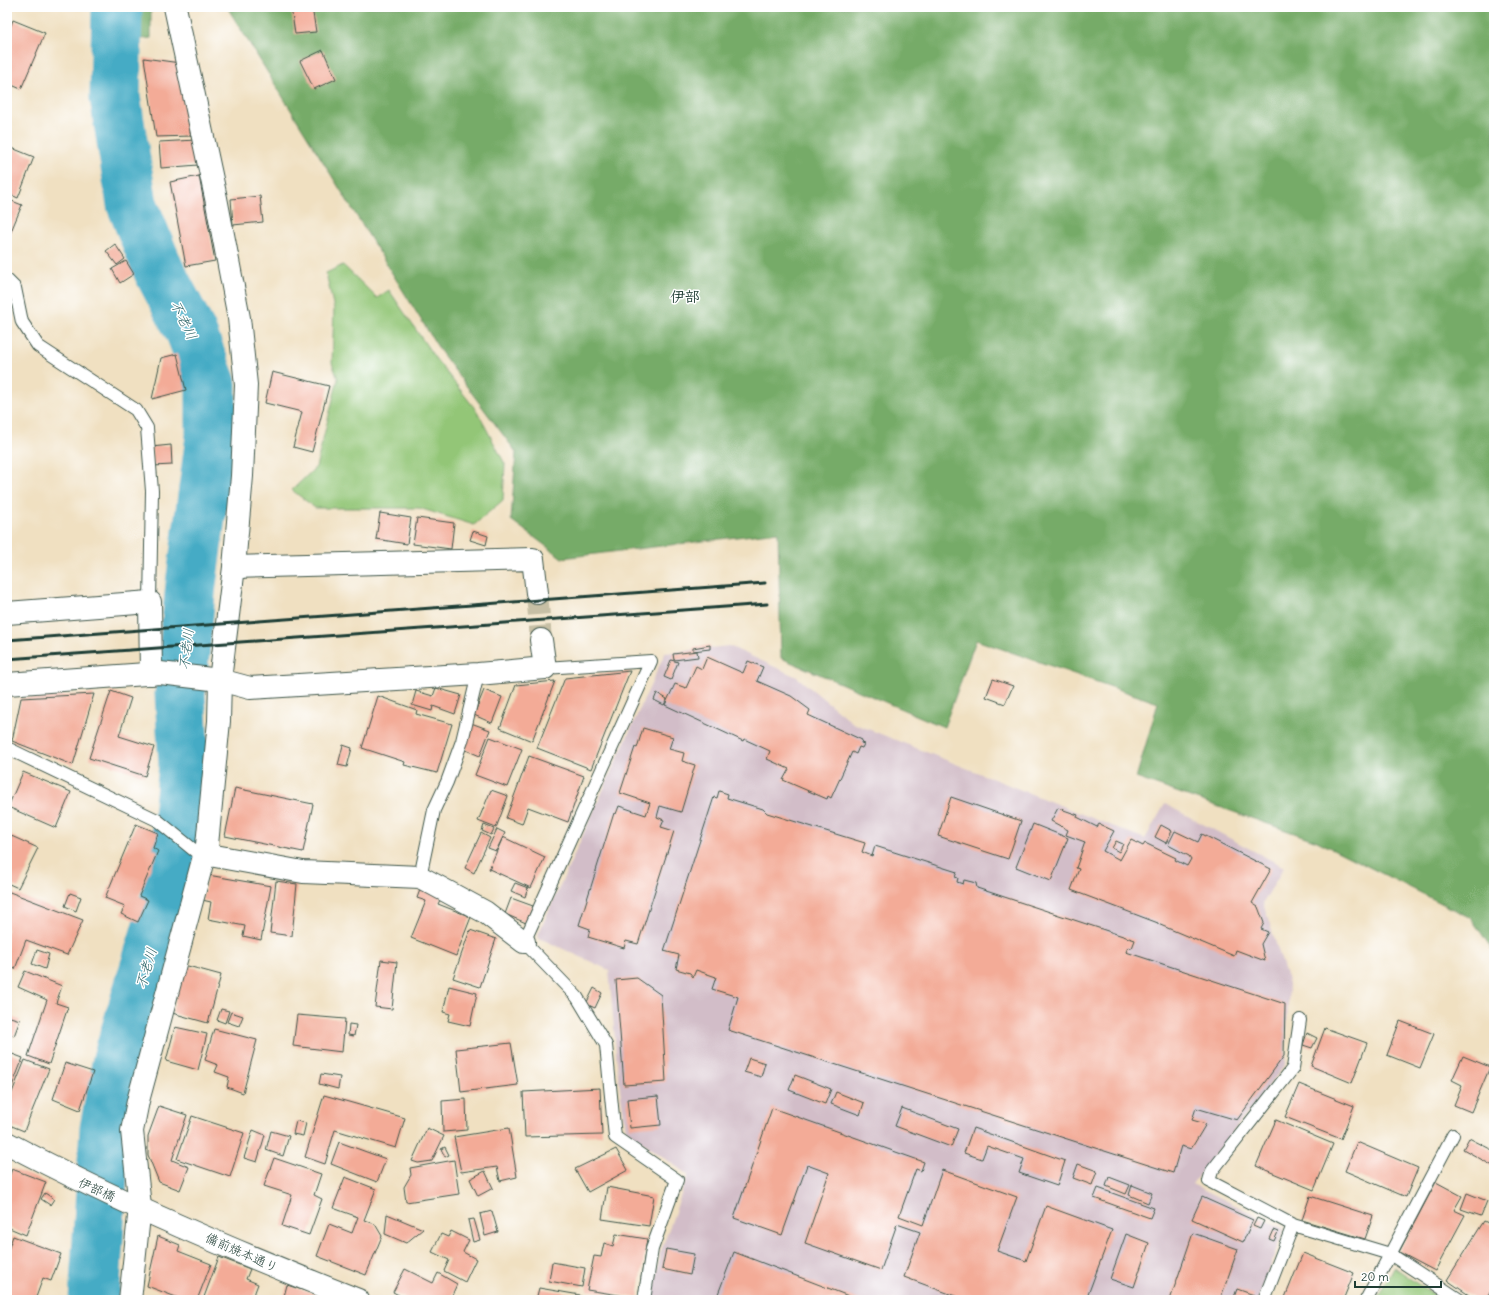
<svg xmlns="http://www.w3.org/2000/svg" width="1501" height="1307" viewBox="0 0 1501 1307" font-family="Delius,'Klee One',sans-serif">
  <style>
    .industrial { fill: #d2bdc8 }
    .green { fill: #93c677; stroke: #598256 }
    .forest { fill: #76ab68; stroke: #4a744e }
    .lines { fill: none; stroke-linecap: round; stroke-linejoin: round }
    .river { stroke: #45abc5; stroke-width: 51 }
    .building { fill: #f3ab97 }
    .street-tunnel { stroke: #c6bfa5; stroke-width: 22; stroke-dasharray: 22 11; stroke-linecap: butt }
    .lane-casing { stroke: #3e5549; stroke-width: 14 }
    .street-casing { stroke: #3e5549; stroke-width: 24 }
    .lane { stroke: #fff; stroke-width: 12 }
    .street { stroke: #fff; stroke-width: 22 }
    .rail { stroke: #1f3d34; stroke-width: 3 }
    .labels { text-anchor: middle; stroke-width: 3; stroke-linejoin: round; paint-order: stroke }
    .street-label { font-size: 13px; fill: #1f3d34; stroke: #fff }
    .water-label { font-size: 14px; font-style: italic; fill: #2c6467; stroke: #fff }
    .quarter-label { font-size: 15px; font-weight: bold; fill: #1f3d34; stroke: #fff }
  </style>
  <rect width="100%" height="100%" fill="#fff"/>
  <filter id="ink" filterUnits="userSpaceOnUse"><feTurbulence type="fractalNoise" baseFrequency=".025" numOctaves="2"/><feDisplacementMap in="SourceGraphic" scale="8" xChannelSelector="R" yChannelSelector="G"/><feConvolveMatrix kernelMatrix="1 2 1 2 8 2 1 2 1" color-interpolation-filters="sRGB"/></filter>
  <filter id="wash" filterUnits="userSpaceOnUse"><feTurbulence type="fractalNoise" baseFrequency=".012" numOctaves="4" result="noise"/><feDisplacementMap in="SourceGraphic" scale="16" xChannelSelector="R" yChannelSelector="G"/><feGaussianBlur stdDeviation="0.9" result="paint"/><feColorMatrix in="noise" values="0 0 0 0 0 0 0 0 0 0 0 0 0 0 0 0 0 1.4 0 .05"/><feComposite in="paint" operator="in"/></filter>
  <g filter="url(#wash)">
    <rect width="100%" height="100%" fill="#f0e0c1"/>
    <polygon class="industrial" points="729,646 797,677 853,723 1145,839 1165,804 1284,867 1263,903 1289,984 1285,1065 1192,1184 1284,1229 1258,1300 653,1300 660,1254 688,1175 626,1130 618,1075 609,970 537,937 665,653"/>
    <g class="green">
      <polygon points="343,265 377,298 389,290 435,358 477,411 505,464 503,500 474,525 419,508 315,508 292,490 316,467 338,379 332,363 334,309 326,273"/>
      <polygon points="1394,1267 1442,1300 1377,1300"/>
    </g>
    <g class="forest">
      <polygon points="103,7 151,7 151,38 133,40 104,33"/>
      <polygon points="227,7 1494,7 1494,952 1471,918 1317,841 1136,778 1158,703 976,640 944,727 781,658 778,532 562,558 511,520 516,452 441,352"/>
    </g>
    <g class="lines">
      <polyline class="river" points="94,1300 105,1129 118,1059 173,876 184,765 180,694 191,584 211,437 211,384 191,332 159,271 132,204 115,97 117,7"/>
    </g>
    <g id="blocks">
      <g class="building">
        <polygon points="291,7 312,7 316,32 295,34"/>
        <polygon points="13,20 45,33 21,89 7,83 7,35"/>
        <polygon points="323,50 336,79 314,89 300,61"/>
        <polygon points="144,58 180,63 191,136 156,137"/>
        <polygon points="196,140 198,165 161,168 159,142"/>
        <polygon points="7,146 34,157 18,198 7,193"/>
        <polygon points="199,176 215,261 186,266 170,182"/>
        <polygon points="260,196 263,222 233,225 231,199"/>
        <polygon points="7,199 22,205 7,241"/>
        <polygon points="115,244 125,259 117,265 106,251"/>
        <polygon points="126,261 134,274 120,283 112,269"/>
        <polygon points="177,354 186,390 152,399 161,358"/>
        <polygon points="272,372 329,386 312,452 293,447 302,412 265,403"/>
        <polygon points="171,445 172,465 153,466 151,447"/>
        <polygon points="380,513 411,518 407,544 376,539"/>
        <polygon points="417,518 454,523 451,549 413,544"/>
        <polygon points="473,531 488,536 486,545 470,540"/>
        <polygon points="710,645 710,649 693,651 693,648"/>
        <polygon points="697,651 698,657 674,660 673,654"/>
        <polygon points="707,657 743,673 748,661 763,667 757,681 791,696 810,710 808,715 862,740 861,743 864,744 862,748 859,747 856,754 852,752 831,798 828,796 827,799 783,780 789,769 767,759 770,751 744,739 743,741 665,705 675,684 686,688 696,666 702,669"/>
        <polygon points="671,660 678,662 671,680 664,677"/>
        <polygon points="630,671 591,769 537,748 565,678"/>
        <polygon points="993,679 1013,686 1005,704 986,697"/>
        <polygon points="555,681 532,741 500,728 516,685"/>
        <polygon points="436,688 461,695 455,714 433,706 432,711 412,705 416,691 433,696"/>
        <polygon points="484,690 502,697 492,723 474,715"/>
        <polygon points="111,691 131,698 119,736 154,747 145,776 89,758"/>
        <polygon points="657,693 667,699 664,705 654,700"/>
        <polygon points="94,694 73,765 12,741 21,698"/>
        <polygon points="378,696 417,710 416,714 452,724 437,773 404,765 405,762 362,748"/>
        <polygon points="471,723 490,730 480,756 461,748"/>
        <polygon points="643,728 673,737 669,749 684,753 682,761 695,765 681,812 660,806 657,817 664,820 661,827 674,831 638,944 626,941 624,948 588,937 590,929 579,925 614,813 616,814 619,806 646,815 650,803 620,793 635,747 637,748"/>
        <polygon points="490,737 522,749 507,787 475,775"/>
        <polygon points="343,745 352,748 347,767 338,765"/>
        <polygon points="529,756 584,776 568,822 528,807 522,824 506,818"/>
        <polygon points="23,772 71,792 56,828 8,807"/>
        <polygon points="235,788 313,804 303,852 225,836"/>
        <polygon points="491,790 508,796 496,828 478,821"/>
        <polygon points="719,791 728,794 727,798 763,809 767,813 865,843 862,852 872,856 875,846 957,872 955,877 958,878 957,882 963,884 964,880 976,883 977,888 1135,940 1132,948 1128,947 1126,952 1285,1004 1284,1056 1237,1120 1196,1108 1192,1120 1206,1124 1191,1149 1181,1146 1173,1173 728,1030 738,997 712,989 716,977 696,970 693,977 690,973 676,969 679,955 664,951 714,797 717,798"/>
        <polygon points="951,797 1021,821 1008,859 938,836"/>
        <polygon points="1058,808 1078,815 1077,817 1097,827 1099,824 1114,831 1103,851 1120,860 1131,840 1143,846 1145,843 1176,858 1175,860 1187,866 1191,859 1189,856 1168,845 1175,831 1198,842 1202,834 1271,869 1252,903 1258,907 1264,923 1261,929 1268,932 1261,944 1265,961 1236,950 1234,956 1158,924 1158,923 1071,890 1079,869 1076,868 1085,842 1066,835 1068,830 1051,821"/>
        <polygon points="136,824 158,833 153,848 158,851 139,896 148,900 138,922 121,914 125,906 105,898"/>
        <polygon points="1033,824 1068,838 1051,881 1016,867"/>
        <polygon points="484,825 494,829 491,835 482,831"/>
        <polygon points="1161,825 1172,831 1166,843 1155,837"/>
        <polygon points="497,829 505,833 496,851 488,848"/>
        <polygon points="481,833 490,838 474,873 465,868"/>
        <polygon points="7,834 38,848 18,888 7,883"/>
        <polygon points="503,837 545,857 531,888 489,869"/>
        <polygon points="1116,841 1123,844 1119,852 1112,848"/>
        <polygon points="208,875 271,886 261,940 243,936 245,926 208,919 211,902 202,900"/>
        <polygon points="276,881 297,884 292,936 270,933"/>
        <polygon points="515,883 528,888 525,897 511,891"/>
        <polygon points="421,887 442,896 438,904 471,917 456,956 411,938 426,901 417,898"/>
        <polygon points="7,891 83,920 67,955 26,940 15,969 7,965"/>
        <polygon points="70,893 81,897 76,911 65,906"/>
        <polygon points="511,898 533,906 526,923 505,914"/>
        <polygon points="470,930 496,939 480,987 453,978"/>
        <polygon points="37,950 49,954 45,969 32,964"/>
        <polygon points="381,960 397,962 392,1009 375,1007"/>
        <polygon points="184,965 221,975 208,1023 172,1013"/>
        <polygon points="25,971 62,986 56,1003 68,1007 49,1064 28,1056 47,1000 18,987"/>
        <polygon points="637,978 661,995 666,1082 624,1085 616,980"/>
        <polygon points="449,986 477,993 470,1026 448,1021 450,1014 443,1012"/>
        <polygon points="594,988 602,993 595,1008 586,1004"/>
        <polygon points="221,1009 229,1011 225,1023 217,1020"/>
        <polygon points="231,1012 243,1016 239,1026 227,1022"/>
        <polygon points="297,1015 345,1019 342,1052 293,1046"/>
        <polygon points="7,1016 20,1020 14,1036 7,1033"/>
        <polygon points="1400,1021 1434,1034 1420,1068 1387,1055"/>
        <polygon points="349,1024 356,1025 354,1036 348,1035"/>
        <polygon points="175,1027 207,1034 198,1070 166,1061"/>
        <polygon points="1325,1028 1367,1043 1352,1083 1311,1066"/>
        <polygon points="214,1029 257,1040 243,1093 227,1087 229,1077 215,1072 218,1065 205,1060"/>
        <polygon points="1307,1033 1317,1038 1312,1048 1303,1045"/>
        <polygon points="511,1043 518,1085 461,1092 456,1049"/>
        <polygon points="7,1052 23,1058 7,1099"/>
        <polygon points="1463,1056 1490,1067 1471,1112 1454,1105 1462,1085 1452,1080"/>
        <polygon points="749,1058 765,1063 761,1077 744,1072"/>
        <polygon points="25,1060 49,1069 24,1131 7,1124 7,1105"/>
        <polygon points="65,1063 93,1072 80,1110 53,1099"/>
        <polygon points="321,1074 340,1077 338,1089 319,1084"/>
        <polygon points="795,1075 831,1089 825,1104 789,1090"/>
        <polygon points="1299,1084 1354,1106 1341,1139 1285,1117"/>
        <polygon points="600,1088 602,1135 525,1137 523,1092"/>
        <polygon points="836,1092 864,1103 860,1115 831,1104"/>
        <polygon points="324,1095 405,1118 396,1148 335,1130 325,1164 305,1157"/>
        <polygon points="658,1096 661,1125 630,1128 627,1099"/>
        <polygon points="466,1099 467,1130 443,1132 442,1101"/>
        <polygon points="159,1106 187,1115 172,1160 189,1167 180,1190 159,1182 148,1155 148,1136"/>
        <polygon points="772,1108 924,1162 921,1171 916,1169 899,1216 923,1225 942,1170 1017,1197 997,1251 1026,1261 1046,1206 1112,1230 1086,1300 966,1300 904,1277 920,1232 897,1224 881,1270 805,1243 829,1173 807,1165 782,1235 734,1218"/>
        <polygon points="902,1108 958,1129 951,1147 895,1126"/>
        <polygon points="192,1116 244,1133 230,1177 177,1159"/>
        <polygon points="1276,1120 1333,1144 1314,1190 1256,1166"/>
        <polygon points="296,1121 306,1123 303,1136 293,1134"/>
        <polygon points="427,1128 444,1136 432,1161 418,1163 412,1161"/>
        <polygon points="509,1128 517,1177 500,1181 497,1167 461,1172 454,1137"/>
        <polygon points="973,1128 1065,1161 1057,1186 1019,1173 1024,1159 987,1146 982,1159 964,1153"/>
        <polygon points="253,1130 265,1135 257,1162 244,1158"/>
        <polygon points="271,1131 289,1136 283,1156 266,1150"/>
        <polygon points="1469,1138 1494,1151 1493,1166 1463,1149"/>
        <polygon points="339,1142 386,1159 377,1182 331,1164"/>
        <polygon points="1357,1142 1418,1168 1406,1197 1345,1171"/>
        <polygon points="445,1147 449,1155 445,1157 441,1149"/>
        <polygon points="616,1149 628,1170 588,1192 575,1169"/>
        <polygon points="274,1158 321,1174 314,1195 322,1199 309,1235 282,1226 292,1195 264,1186"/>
        <polygon points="454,1160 459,1194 406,1202 404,1187 411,1175 410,1168"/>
        <polygon points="1078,1164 1097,1171 1092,1185 1073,1178"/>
        <polygon points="12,1169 46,1182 26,1235 7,1227 7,1182"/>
        <polygon points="485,1171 493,1188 478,1196 470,1179"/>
        <polygon points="345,1177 376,1189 364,1220 375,1224 382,1236 366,1275 317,1256 329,1224 352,1233 358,1217 333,1208"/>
        <polygon points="1109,1177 1130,1185 1126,1194 1106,1186"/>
        <polygon points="1436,1182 1462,1196 1454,1210 1465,1215 1435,1271 1399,1252"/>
        <polygon points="1132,1185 1152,1193 1148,1203 1129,1195"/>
        <polygon points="607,1187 654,1196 649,1226 602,1219"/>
        <polygon points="1098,1188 1154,1208 1150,1218 1094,1198"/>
        <polygon points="45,1193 54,1199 50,1205 41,1199"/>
        <polygon points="1467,1193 1487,1201 1481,1216 1461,1209"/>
        <polygon points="1310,1196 1373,1216 1365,1239 1302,1220"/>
        <polygon points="1202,1197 1253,1220 1243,1242 1192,1219"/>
        <polygon points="492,1211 498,1232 485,1236 480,1214"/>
        <polygon points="387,1214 423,1229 406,1243 385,1234"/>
        <polygon points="1257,1218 1264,1221 1260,1229 1253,1226"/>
        <polygon points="474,1219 480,1240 473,1242 468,1220"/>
        <polygon points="1484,1221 1494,1226 1494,1285 1486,1300 1476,1300 1447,1280"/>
        <polygon points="1273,1230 1278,1232 1274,1241 1269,1239"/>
        <polygon points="451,1231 469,1240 463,1252 476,1259 465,1282 444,1271 449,1260 432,1252 441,1234 448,1237"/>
        <polygon points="1193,1233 1238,1249 1220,1300 1170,1300"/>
        <polygon points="616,1234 647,1239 638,1298 587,1290 594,1256 601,1257 604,1243 613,1246"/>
        <polygon points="1126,1234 1149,1243 1134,1287 1110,1279"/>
        <polygon points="13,1236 61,1254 51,1281 43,1278 35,1300 7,1300 7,1253"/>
        <polygon points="158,1236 180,1245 178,1251 211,1264 197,1300 184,1300 147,1286"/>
        <polygon points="666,1249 694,1254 690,1275 662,1269"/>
        <polygon points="734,1252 859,1300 740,1300 735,1297 733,1300 718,1294"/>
        <polygon points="1303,1253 1354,1273 1343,1300 1284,1300"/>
        <polygon points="219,1257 250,1269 246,1279 258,1284 252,1300 211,1300 204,1297"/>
        <polygon points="552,1262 585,1268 582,1287 549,1281"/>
        <polygon points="405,1269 433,1283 438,1273 457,1284 450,1300 408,1300 393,1292"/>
        <polygon points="287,1285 333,1300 283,1300"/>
        <polygon points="539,1288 580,1295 579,1300 536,1300"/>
        <polygon points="1237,1289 1254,1295 1252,1300 1233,1300"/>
      </g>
    </g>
  </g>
  <g filter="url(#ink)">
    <use href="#blocks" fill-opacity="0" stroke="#3e5549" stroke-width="1"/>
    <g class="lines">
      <polyline class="street-tunnel" points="537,593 541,640"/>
      <defs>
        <g id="lane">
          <polyline points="7,280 15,288 22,322 38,346 136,410 147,428 152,491 150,602"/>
          <polyline points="545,668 651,661 524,942 577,997 606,1045 615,1137 677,1180 652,1249 644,1300"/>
          <polyline points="7,748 157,820 195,851 204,854"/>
          <polyline points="420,877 434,810 447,782 462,741 478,674"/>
          <polyline points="1293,1225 1390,1254 1460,1300"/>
          <polyline points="1264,1300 1293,1225 1209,1181 1212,1171 1293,1068 1300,1020"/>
          <polyline points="1366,1300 1453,1135"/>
        </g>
        <g id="street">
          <polyline points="234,567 533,559 537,593"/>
          <polyline points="7,613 150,602 151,674"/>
          <polyline points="7,684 160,673 220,680 250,688 478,674 545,668 541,640"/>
          <polyline points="204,854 303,872 420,877 485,912 524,942"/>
          <path d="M 7,1143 C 120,1203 239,1253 358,1300"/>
          <polyline points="130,1300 140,1207 132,1131 138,1101 207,845 219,721 220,680 234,567 242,476 246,385 239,318 216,198 175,7"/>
        </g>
      </defs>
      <use href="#lane" class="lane-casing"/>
      <use href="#street" class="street-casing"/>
      <use href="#lane" class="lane"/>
      <use href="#street" class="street"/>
      <g class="rail">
        <polyline points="7,640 765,583"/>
        <polyline points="7,659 767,604"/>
      </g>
    </g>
  </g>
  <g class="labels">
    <g class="street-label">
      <text transform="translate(97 1189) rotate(24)" y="5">伊部橋</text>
      <text transform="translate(242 1252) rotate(24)" y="5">備前焼本通り</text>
    </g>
    <g class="water-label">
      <text transform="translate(184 320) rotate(64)" y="5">不老川</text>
      <text transform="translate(186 649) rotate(-83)" y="5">不老川</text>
      <text transform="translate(146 968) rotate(-73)" y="5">不老川</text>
    </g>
    <g class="quarter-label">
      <text x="685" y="302">伊部</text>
    </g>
  </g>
  <rect width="1501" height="1307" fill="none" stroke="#fff" stroke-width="24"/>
  <path d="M1355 1281v6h86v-6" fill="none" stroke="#1f3d34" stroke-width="2"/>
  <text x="1361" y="1281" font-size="12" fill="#1f3d34" stroke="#ffffff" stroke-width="3" paint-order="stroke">20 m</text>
</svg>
